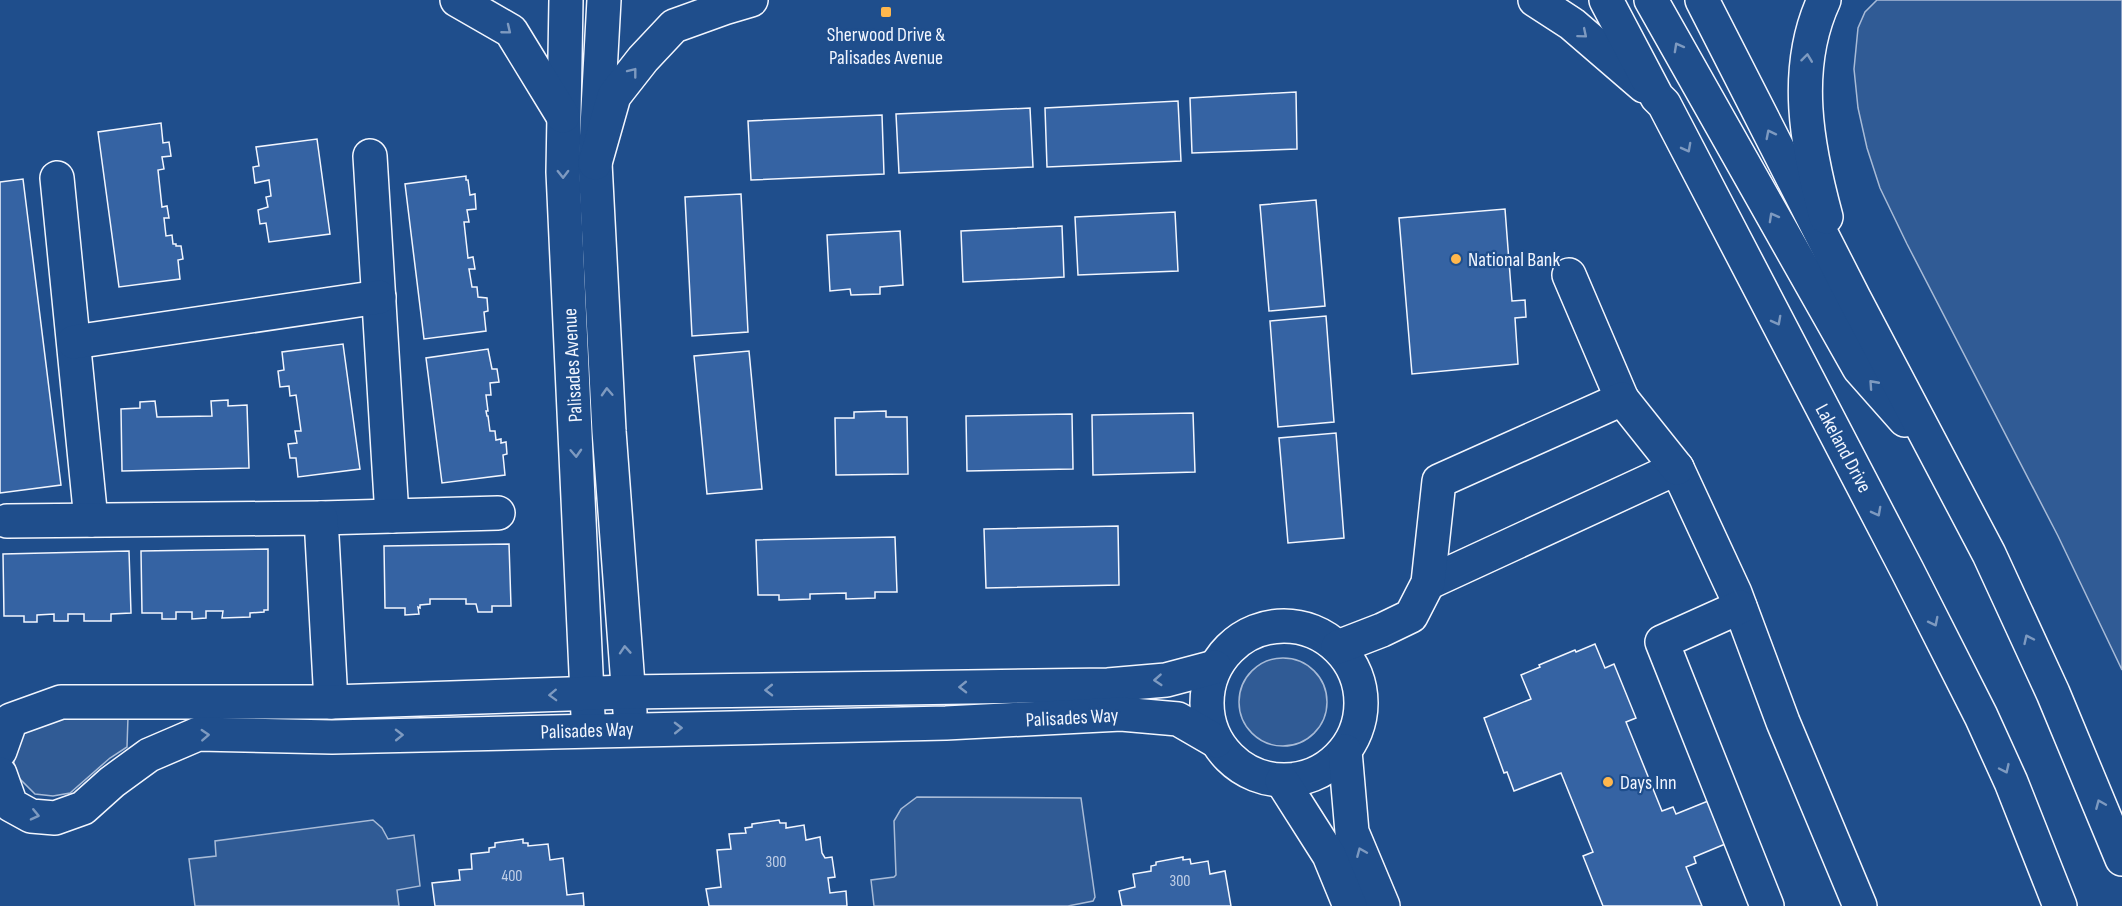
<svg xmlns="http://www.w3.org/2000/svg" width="2122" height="906" viewBox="0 0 2122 906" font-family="'Sofia Sans Condensed',sans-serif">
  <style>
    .built { fill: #305b95; stroke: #a8bbd7; stroke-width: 1.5 }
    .building { fill: #3563a3; stroke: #f2f6ff; stroke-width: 1.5 }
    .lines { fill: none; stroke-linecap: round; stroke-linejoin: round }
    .minor-casing { stroke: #f2f6ff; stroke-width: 36 }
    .major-casing { stroke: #f2f6ff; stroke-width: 36 }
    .minor { stroke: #1f4e8c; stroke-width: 33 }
    .major { stroke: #1f4e8c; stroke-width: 33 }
    .oneway { stroke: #7e9ac0 }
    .poi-dot { fill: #ffb74d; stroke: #1f4e8c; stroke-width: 2 }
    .labels { text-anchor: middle; stroke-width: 4.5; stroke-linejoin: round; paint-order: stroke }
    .number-label { font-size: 16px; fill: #c3d1e8 }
    .poi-label { font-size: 20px; fill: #f2f6ff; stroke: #1f4e8c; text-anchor: start }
    .street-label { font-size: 20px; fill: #f2f6ff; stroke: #1f4e8c }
  </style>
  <rect width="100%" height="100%" fill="#1f4e8c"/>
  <g class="built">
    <polygon points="1877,0 2122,0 2122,670 2058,536 1907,244 1880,188 1867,148 1858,108 1854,69 1858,28 1865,12"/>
    <circle cx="1283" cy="702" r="44"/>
    <polygon points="128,717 127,747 110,758 70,793 53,796 35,794 19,778 14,763 14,755 21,734 46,719"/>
    <polygon points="917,797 1081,798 1095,897 1093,901 1068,906 874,906 871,880 894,877 896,875 894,821 901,809"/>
    <polygon points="373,820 382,828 388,839 414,835 420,886 397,890 399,906 195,906 189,859 216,856 215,841"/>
  </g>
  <g class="building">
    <polygon points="1296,92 1297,149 1192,153 1190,98"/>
    <polygon points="1178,101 1181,161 1047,167 1045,108"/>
    <polygon points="1030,108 1033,167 899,173 896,114"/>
    <polygon points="882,115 884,174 751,180 748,121"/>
    <polygon points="161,123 163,143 169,142 171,156 162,157 164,169 158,170 162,207 167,206 169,218 164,218 166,236 172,235 173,244 176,244 176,246 181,246 183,259 178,260 180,279 119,287 98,132"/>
    <polygon points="317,139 330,234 269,242 266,223 260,224 258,210 268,207 266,197 271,196 269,180 255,183 253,167 259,166 256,147"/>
    <polygon points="466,176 466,180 468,180 470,195 475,194 476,209 467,210 469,222 464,222 468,258 473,257 475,269 469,269 472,287 477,287 478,297 487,298 488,311 484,312 486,331 424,339 405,184"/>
    <polygon points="23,179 61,485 0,493 0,182"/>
    <polygon points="741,194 748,332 692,336 685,197"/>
    <polygon points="1316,200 1325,306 1269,311 1260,205"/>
    <polygon points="1505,209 1512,301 1525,300 1526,317 1515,318 1518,364 1412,374 1399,218"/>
    <polygon points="1175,212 1178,271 1078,275 1075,217"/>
    <polygon points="1062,226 1064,277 963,282 961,231"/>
    <polygon points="900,231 903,285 880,287 880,294 851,295 850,289 830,291 827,235"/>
    <polygon points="1326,316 1334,422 1278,427 1270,321"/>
    <polygon points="343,344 360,469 298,477 296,458 290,458 288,444 297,443 295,431 301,431 296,395 290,396 289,386 280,387 278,371 284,370 282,352"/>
    <polygon points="488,349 492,369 497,369 499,382 490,383 491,395 486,395 488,411 486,411 487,416 488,416 490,431 495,431 496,440 501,439 501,443 506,442 507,454 503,455 505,475 442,483 426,358"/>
    <polygon points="749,351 762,489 707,494 694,356"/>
    <polygon points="228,400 228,406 247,405 249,468 122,471 121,409 140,408 140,402 155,401 157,417 212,416 211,401"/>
    <polygon points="886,411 886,417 907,417 908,474 836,475 835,418 854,418 854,412"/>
    <polygon points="1193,413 1195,472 1093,475 1092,415"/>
    <polygon points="1072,414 1073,469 967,471 966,416"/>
    <polygon points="1336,433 1344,538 1288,543 1279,438"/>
    <polygon points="1118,526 1119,585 986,588 984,529"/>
    <polygon points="895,537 897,592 875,592 875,598 846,599 846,593 810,594 810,599 779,600 779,595 758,595 756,540"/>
    <polygon points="509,544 511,606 492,606 492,612 478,612 476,604 466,604 466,599 430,599 430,604 420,605 420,608 418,607 419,614 405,615 405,608 385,608 384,546"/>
    <polygon points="268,549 268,610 264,610 264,612 250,613 250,617 222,618 223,611 206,611 206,618 192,619 192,612 176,612 176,619 162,619 162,613 142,613 141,551"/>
    <polygon points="129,551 131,613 111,614 111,621 84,621 84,614 68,614 68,621 54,621 54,614 37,615 37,622 24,622 24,616 4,616 3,554"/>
    <polygon points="1595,644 1605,668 1614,664 1636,718 1626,722 1662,811 1673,807 1676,814 1713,799 1730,842 1694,857 1696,863 1686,867 1702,906 1603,906 1583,856 1593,852 1561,773 1514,791 1507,772 1504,773 1484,718 1531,699 1521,675 1540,667 1539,665 1575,650 1576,652"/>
    <polygon points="779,820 780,823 786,823 786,828 804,825 806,840 820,837 822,853 825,858 832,857 835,877 828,878 830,893 846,891 847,906 709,906 706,889 721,887 717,850 731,849 729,834 746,833 745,828 752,827 752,824"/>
    <polygon points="523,839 523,843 528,843 528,846 548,844 550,860 563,858 567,895 583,893 584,906 435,906 432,883 460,880 459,870 472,869 471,854 489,852 489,848 495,847 495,843"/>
    <polygon points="1183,857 1183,860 1190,859 1191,864 1208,861 1210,874 1225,871 1231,906 1122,906 1119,891 1135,887 1133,874 1151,871 1151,866 1156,865 1156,862"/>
  </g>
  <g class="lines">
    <defs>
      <g id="minor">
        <polyline points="566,0 563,172 588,716"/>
        <polyline points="604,0 595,163 609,431 630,712"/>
        <polyline points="370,156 392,516"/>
        <polyline points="57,178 91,520"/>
        <polyline points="1569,275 1622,399"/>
        <polyline points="74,342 379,297"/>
        <polyline points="321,518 498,513"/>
        <polyline points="7,521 321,518 331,702"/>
        <polyline points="1428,583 1677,468 1735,593 1783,722 1860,906"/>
        <polyline points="1740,607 1662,642 1767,906"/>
        <circle cx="1284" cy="703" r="77"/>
        <polyline points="1338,647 1382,630 1411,616 1428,583 1439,481 1622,399 1677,468"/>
        <polyline points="0,751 11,720 61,702 331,702 628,692 1108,685 1166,680 1215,667"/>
        <polyline points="1345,751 1352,832 1383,906"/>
        <polyline points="0,774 11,805 31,816 55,818 83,808 112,782 149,755 198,734 332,737 946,723 1121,714 1178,719 1216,741"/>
        <polyline points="1282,781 1329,855 1350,906"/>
      </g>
      <g id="major">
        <polyline points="457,0 511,31 563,116"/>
        <polyline points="1535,0 1572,24 1644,86"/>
        <polyline points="1606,0 1657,97 1664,104 1907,570 1981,716 2011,782 2060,906"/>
        <polyline points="1651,0 1859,368 1905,420"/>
        <polyline points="1702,0 1854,298 1989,554 2053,693 2122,859"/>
        <path d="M 1824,0 C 1792,69 1807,147 1826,217"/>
        <polyline points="595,163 614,96 643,59 674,26 724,8 751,0"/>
      </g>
    </defs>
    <use href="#minor" class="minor-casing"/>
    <use href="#major" class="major-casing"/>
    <use href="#minor" class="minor"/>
    <use href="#major" class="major"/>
  </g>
  <defs><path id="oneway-chevron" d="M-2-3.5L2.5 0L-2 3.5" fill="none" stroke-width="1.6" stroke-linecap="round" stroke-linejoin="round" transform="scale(1.5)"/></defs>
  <g class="oneway">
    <use href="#oneway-chevron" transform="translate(507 30) rotate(39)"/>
    <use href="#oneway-chevron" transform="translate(1583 34) rotate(40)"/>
    <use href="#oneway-chevron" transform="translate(1678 47) rotate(-119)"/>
    <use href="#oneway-chevron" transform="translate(1807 58) rotate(-83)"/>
    <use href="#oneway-chevron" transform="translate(633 72) rotate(-52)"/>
    <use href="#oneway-chevron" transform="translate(1770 134) rotate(-117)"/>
    <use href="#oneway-chevron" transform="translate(1687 148) rotate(62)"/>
    <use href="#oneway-chevron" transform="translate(563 174) rotate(89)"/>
    <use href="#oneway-chevron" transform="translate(1773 217) rotate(-119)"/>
    <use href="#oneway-chevron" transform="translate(1777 321) rotate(62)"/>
    <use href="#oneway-chevron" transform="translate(1873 384) rotate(-132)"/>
    <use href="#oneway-chevron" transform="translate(607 392) rotate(-93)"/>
    <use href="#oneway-chevron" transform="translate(576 453) rotate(87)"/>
    <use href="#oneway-chevron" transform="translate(1877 512) rotate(62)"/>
    <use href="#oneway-chevron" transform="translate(1934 622) rotate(63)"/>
    <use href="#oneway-chevron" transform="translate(2028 639) rotate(-115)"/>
    <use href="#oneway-chevron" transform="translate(625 650) rotate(-94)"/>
    <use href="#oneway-chevron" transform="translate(1158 680) rotate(176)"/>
    <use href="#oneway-chevron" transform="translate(963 687) rotate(179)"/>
    <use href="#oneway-chevron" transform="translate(769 690) rotate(179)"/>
    <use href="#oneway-chevron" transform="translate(553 695) rotate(178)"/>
    <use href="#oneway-chevron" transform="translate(678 728) rotate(-1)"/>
    <use href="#oneway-chevron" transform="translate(205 735) rotate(-3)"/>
    <use href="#oneway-chevron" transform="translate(399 735) rotate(-1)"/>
    <use href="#oneway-chevron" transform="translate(2005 769) rotate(65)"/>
    <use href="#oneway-chevron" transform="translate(2100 804) rotate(-113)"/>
    <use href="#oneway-chevron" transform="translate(35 815) rotate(13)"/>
    <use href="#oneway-chevron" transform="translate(1361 852) rotate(-113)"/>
  </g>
  <g class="poi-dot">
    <rect x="880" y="6" width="12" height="12" rx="3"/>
    <circle cx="1456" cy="259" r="6"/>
    <circle cx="1608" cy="782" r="6"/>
  </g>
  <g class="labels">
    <g class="number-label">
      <text x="776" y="867">300</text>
      <text x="512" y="881">400</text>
      <text x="1180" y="886">300</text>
    </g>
    <g class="poi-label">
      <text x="886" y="41" text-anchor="middle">Sherwood Drive &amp;<tspan x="886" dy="23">Palisades Avenue</tspan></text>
      <text x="1468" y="266">National Bank</text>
      <text x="1620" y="789">Days Inn</text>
    </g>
    <g class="street-label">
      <text transform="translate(572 365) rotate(-93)" y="7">Palisades Avenue</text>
      <text transform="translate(1844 448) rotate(62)" y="7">Lakeland Drive</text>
      <text transform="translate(1072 717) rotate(-3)" y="7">Palisades Way</text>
      <text transform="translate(587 730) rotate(-2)" y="7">Palisades Way</text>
    </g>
  </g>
</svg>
